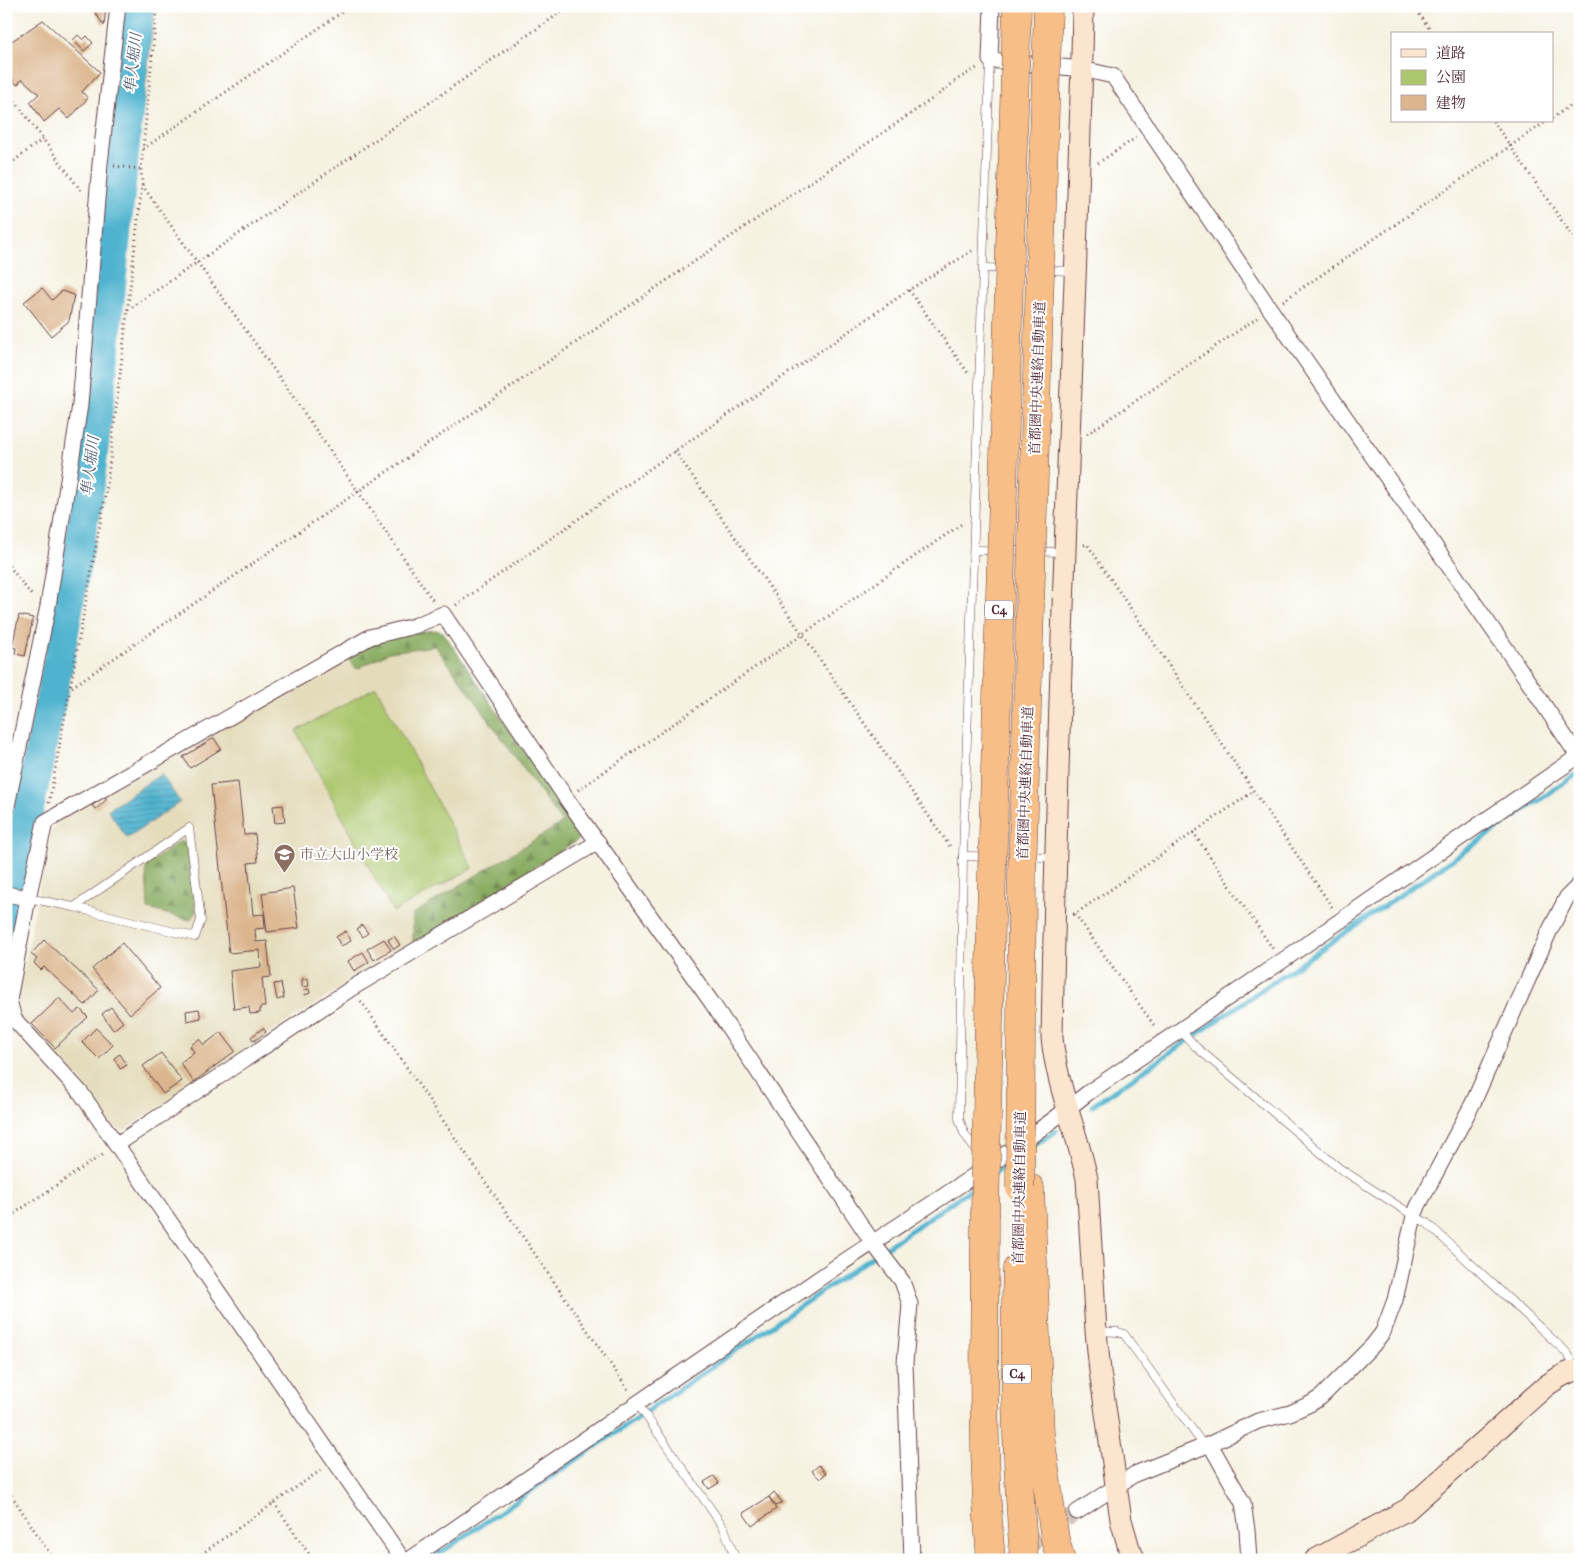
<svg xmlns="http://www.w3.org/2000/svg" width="1586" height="1566" viewBox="0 0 1586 1566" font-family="'IM FELL French Canon','Noto Serif JP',serif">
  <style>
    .built { fill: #e3dbba }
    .grass { fill: url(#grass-tufts); stroke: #7a734c }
    .forest { fill: url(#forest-firs); stroke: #696646 }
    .green { fill: #abc76d; stroke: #7a734c }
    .water { fill: url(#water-rules); stroke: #4d697d }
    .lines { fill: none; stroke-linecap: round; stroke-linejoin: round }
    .stream { stroke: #50b3cf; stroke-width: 5 }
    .river { stroke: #50b3cf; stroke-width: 31 }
    .building { fill: #dbb58d }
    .street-tunnel { stroke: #d4c8bd; stroke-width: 15; stroke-dasharray: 15 8; stroke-linecap: butt }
    .lane-casing { stroke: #643f46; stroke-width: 9 }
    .street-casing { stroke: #643f46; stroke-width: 17 }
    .secondary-casing { stroke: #643f46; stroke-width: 23 }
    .highway-casing { stroke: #643f46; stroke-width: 29 }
    .path { stroke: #643f46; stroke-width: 3; stroke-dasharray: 1 4; stroke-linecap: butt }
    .lane { stroke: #fff; stroke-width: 8 }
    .street { stroke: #fff; stroke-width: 15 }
    .secondary { stroke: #fce5cf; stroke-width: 21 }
    .highway { stroke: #f7be87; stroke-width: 28 }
    .highway-bridge-casing { stroke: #643f46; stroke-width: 29; stroke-linecap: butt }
    .highway-bridge { stroke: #f7be87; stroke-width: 28 }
    .labels { text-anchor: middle; stroke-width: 4; stroke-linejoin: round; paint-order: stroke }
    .shield { fill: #fff; stroke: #80626b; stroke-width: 1 }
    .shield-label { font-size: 12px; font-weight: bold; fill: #4a1f2b }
    .street-label { font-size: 14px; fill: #4a1f2b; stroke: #fff }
    .education-label { font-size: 14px; fill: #785e54; stroke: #fff; text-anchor: start }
    .water-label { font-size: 15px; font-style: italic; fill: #4c5a6d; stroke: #fff }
  </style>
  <defs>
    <pattern id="grass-tufts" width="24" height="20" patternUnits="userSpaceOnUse" patternTransform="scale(1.25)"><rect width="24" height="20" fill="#abc76d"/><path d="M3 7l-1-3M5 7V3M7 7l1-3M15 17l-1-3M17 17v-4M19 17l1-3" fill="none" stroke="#95aa5f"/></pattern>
    <pattern id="forest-firs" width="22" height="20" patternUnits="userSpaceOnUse" patternTransform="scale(1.25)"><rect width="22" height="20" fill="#88ac60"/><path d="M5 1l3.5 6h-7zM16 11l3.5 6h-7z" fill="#718b4f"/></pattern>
    <pattern id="water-rules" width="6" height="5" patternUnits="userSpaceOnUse" patternTransform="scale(1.25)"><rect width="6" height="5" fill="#50b3cf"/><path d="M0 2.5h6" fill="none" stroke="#4491a8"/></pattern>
  </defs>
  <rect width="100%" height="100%" fill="#fff"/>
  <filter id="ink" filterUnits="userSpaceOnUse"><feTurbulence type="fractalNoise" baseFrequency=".02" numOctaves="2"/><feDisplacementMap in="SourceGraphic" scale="10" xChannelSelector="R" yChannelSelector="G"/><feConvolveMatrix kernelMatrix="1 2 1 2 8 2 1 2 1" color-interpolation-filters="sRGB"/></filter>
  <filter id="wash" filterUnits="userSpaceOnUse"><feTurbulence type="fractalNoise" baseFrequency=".0096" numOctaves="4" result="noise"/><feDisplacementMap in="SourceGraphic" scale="20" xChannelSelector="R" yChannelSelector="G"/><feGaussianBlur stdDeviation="1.12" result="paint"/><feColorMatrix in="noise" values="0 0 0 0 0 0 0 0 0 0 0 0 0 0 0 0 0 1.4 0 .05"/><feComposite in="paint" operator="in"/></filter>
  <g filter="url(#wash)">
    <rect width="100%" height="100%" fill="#f6f2e2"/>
    <polygon class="built" points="435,630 443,632 579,832 578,840 276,1029 124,1131 112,1128 80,1079 21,1019 17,1003 50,832 64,815 387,636"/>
    <g class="grass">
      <polygon points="126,6 135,6 117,159 110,158"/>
      <polygon points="144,6 155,6 137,160 126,160"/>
      <path d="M 109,171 L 115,172 C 107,268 102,364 88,458 C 67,600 38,741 8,881 L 6,881 L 6,853 L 53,623 L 81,449 Z"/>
      <polygon points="123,173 130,173 135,177 106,466 95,539 66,699 28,884 16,883 55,701 91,491"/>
      <polygon points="12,902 18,903 21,910 6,989 6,938"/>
    </g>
    <g class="forest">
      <polygon points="435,630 443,632 579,832 578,840 413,944 413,914 562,823 457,675 435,646 389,652 357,669 346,657 387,636"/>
      <polygon points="182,840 187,846 196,911 190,920 148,909 146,866"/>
    </g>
    <polygon class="green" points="376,687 473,868 393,912 296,731"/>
    <polygon class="water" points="161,774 180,802 127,838 108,810"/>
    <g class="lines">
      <g class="stream">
        <polyline points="1092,1106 1580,772"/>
        <polyline points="1030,1149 1056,1131"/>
        <polyline points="995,1173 1010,1162"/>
        <polyline points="430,1560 977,1185"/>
      </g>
      <polyline class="river" points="6,921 59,658 89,485 105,341 133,57 139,6"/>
    </g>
    <g id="blocks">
      <g class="building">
        <polygon points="91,6 106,6 104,26"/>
        <polygon points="43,20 100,72 82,92 88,98 69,119 59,109 44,122 30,102 39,94 22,79 17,85 6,71 6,45"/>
        <polygon points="78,35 83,40 87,36 93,43 84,51 73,40"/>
        <polygon points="42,288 52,300 62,291 74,295 69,321 51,336 24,302"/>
        <polygon points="19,615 33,618 25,656 15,654 16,648 12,647"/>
        <polygon points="214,738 221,749 190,768 183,757"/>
        <polygon points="238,782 244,835 255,834 258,862 248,863 253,915 264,914 265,928 255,929 256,942 267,941 271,977 262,978 265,1007 260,1007 260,1013 250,1014 249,1007 234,1009 230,971 261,967 260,950 229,953 211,785"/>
        <polygon points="104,796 107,799 96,809 92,806"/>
        <polygon points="283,805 285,822 275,823 273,806"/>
        <polygon points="293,888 299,928 267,932 262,893"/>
        <polygon points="362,925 368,933 363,937 357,929"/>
        <polygon points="346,931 351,941 341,946 336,937"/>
        <polygon points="394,936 400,945 394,949 388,940"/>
        <polygon points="384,939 391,950 374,960 367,949"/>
        <polygon points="44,940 99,990 85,1005 44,967 41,970 34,963 37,959 31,954"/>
        <polygon points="122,943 160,988 130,1014 92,969"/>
        <polygon points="363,952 369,962 354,971 348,961"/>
        <polygon points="308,978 309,986 302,987 302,979"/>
        <polygon points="281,983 284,998 277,1000 274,984"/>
        <polygon points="309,989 310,993 305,995 304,990"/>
        <polygon points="59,998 74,1014 80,1009 88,1017 55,1048 32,1024"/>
        <polygon points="111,1007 123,1022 113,1030 102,1014"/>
        <polygon points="199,1009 201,1018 187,1021 186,1011"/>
        <polygon points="96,1028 113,1045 99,1059 82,1042"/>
        <polygon points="263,1028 266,1032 254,1041 251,1037"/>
        <polygon points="221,1032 235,1051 194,1082 180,1063 194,1052 190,1046 199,1039 204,1045"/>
        <polygon points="161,1053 182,1081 163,1094 143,1066"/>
        <polygon points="120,1054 127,1065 120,1069 114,1058"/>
        <polygon points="819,1465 826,1473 820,1479 812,1471"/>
        <polygon points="714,1476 719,1483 709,1489 704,1482"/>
        <polygon points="774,1492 782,1502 776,1506 769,1497"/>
        <polygon points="769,1497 776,1509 752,1526 743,1513"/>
      </g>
    </g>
  </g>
  <g filter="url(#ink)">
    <use href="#blocks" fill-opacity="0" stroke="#643f46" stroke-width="1"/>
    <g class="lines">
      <polyline class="street-tunnel" points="1010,1560 1077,1512"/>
      <defs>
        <g id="lane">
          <polyline points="984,268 1074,271"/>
          <polyline points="975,550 1063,552"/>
          <polyline points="963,856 1053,857"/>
          <polyline points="28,898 74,907 195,937 201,920 189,828 74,907"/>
          <polyline points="1180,1030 1196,1047 1339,1168 1414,1216 1427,1223 1565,1351 1571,1359 1574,1369"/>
          <polyline points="978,1154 964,1133 959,1118 963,856 990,60"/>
          <polyline points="1097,1331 1118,1332 1124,1334 1204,1446"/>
          <polyline points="637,1403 724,1528 736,1560"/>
        </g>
        <g id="street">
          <polyline points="992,6 990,60 1082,69 1113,76 1270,309 1507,650 1580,759"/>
          <polyline points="6,811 48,606 80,405 100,164 118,6"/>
          <polyline points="6,894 28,898"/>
          <polyline points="116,1145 352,988 598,842"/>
          <polyline points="1210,1444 1243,1503 1247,1530 1249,1560"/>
          <polyline points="1077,1512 1135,1474 1210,1444 1258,1421 1290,1413 1310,1404 1321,1397 1373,1345 1383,1332 1395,1300 1414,1216 1418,1206 1473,1103 1550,930 1567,897 1580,884"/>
          <polyline points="403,1560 81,1093 14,1019 9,1000 28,898 45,822 370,637 414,626 443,614 566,798 712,1003 873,1243 902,1281 910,1304 905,1363 912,1560"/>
          <path d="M 409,1560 C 550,1462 692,1366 833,1269 C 919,1211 1008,1157 1089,1092 L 1282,961 L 1580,755"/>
        </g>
        <g id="secondary">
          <path d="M 1083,6 C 1080,188 1071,369 1065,551 C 1059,713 1055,876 1052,1038 C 1057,1087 1077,1131 1087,1179 L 1096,1331 L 1100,1371 L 1121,1520 L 1129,1548 L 1135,1560"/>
          <path d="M 1315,1560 L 1408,1509 L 1546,1386 C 1556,1379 1567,1371 1580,1370"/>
        </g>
        <g id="highway">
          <polyline points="1030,1188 1040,1435 1055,1539 1061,1560"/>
          <path d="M 985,1215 C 985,1329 981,1445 991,1560"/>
          <path d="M 1017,1269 C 1013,1366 1017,1464 1024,1560"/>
        </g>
      </defs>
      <use href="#lane" class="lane-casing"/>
      <use href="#street" class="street-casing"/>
      <use href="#secondary" class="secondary-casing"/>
      <use href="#highway" class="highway-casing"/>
      <g class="path">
        <polyline points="1414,6 1433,34"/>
        <polyline points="6,89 82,192"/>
        <polyline points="1552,118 1580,99"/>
        <polyline points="1493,121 1580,247"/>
        <polyline points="143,149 351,6"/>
        <polyline points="1098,163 1137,137"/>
        <polyline points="114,166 141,169"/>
        <polyline points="6,167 43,139"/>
        <polyline points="142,185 287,388 434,602"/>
        <polyline points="909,290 968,373"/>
        <polyline points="1283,301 1547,121"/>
        <polyline points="128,310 570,6"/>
        <polyline points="1087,434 1257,318"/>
        <polyline points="675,451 951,848"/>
        <polyline points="1084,545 1087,544 1332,907"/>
        <polyline points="6,562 33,597"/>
        <polyline points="456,605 675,451 909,290 972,251"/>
        <polyline points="72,687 938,95 958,79 977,68"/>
        <polyline points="578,790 963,523"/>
        <polyline points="49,803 107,486 142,185 141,169 157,6"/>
        <polyline points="1193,832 1273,949"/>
        <polyline points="1073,914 1075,914 1254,791"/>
        <polyline points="1075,914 1156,1028"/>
        <polyline points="361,1001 629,1391"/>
        <polyline points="6,1219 105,1153"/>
        <polyline points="6,1487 54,1560"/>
        <polyline points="274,1503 313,1560"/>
        <polyline points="193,1560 321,1470"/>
      </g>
      <use href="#lane" class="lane"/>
      <use href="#street" class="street"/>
      <use href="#secondary" class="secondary"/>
      <use href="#highway" class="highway"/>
      <defs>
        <g id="highway-bridge">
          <polyline points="1020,1188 1022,875 1048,6"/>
          <polyline points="985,1215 992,873 1017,6"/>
        </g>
      </defs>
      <use href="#highway-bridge" class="highway-bridge-casing"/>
      <use href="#highway-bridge" class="highway-bridge"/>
    </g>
  </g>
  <defs>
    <symbol id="school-pin" viewBox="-11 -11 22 30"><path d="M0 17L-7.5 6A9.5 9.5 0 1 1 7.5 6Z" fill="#8d6e63" stroke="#fff"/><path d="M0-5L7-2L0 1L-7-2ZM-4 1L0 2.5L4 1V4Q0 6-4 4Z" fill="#fff"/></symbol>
  </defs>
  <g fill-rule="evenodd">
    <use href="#school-pin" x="272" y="842" width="25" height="34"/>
  </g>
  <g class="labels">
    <g class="shield">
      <rect x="985" y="600.5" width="28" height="19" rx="4"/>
      <rect x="1003" y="1364.5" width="28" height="19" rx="4"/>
    </g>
    <g class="shield-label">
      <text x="999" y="614">C4</text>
      <text x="1017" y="1378">C4</text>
    </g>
    <g class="street-label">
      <text transform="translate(1037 378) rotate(-88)" y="5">首都圏中央連絡自動車道</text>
      <text transform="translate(1025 783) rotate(-88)" y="5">首都圏中央連絡自動車道</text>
      <text transform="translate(1019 1188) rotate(-89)" y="5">首都圏中央連絡自動車道</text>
    </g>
    <g class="education-label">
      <text x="300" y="859">市立大山小学校</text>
    </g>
    <g class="water-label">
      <text transform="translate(133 63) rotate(-84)" y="5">隼人堀川</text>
      <text transform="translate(90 466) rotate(-83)" y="5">隼人堀川</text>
    </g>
  </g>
  <rect width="1586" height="1566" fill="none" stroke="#fff" stroke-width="25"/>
  <rect x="1391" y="32" width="162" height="90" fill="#ffffff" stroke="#b7a5aa"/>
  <rect x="1401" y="49" width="25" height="8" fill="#fce5cf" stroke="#b7a5aa"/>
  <text x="1436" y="58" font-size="15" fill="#4a1f2b">道路</text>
  <rect x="1401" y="70" width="25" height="15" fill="#abc76d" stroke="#b7a5aa"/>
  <text x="1436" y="82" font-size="15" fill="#4a1f2b">公園</text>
  <rect x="1401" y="95" width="25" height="15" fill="#dbb58d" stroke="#b7a5aa"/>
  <text x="1436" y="108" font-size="15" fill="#4a1f2b">建物</text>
</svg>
